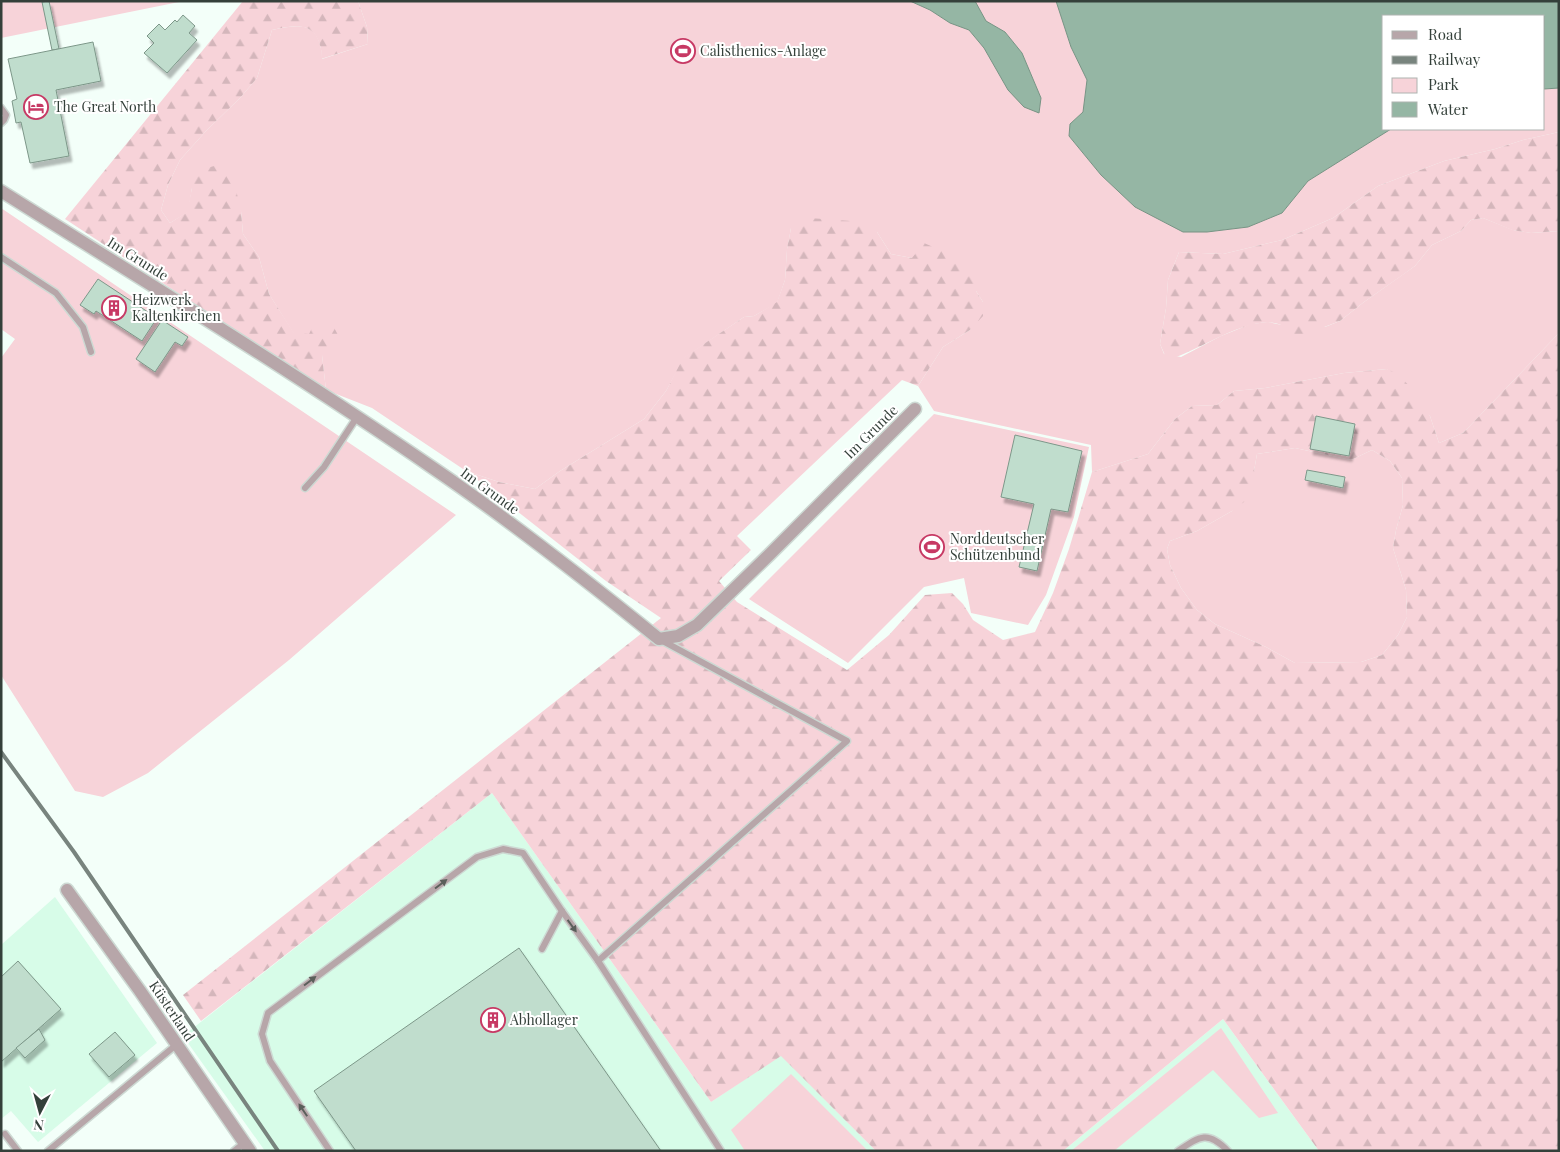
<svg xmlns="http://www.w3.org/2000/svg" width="1560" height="1152" viewBox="0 0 1560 1152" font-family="'Playfair Display',serif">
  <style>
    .built { fill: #d7fce8 }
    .green { fill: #f7d3d9 }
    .forest { fill: url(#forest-firs); fill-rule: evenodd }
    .water { fill: #95b6a4; stroke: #789384 }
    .building { fill: #c0ddcd; stroke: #7d9789; filter: url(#shadow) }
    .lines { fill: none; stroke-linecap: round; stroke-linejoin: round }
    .service-casing { stroke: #cdd9d3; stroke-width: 9 }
    .minor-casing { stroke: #cdd9d3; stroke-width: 15 }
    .service { stroke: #b7a6a9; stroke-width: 6 }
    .minor { stroke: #b7a6a9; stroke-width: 12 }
    .rail { stroke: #78847e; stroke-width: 4 }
    .oneway { fill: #5b5f5b }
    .labels { text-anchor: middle; stroke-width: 4; stroke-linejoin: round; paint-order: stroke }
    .poi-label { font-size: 14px; fill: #34403a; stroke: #fff; text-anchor: start }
    .street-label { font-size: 14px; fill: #34403a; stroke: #fff }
  </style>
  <defs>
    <pattern id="forest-firs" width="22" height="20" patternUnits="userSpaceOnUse" patternTransform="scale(1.25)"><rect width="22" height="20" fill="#f7d3d9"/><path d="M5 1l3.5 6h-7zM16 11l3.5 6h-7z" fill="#d4b6bb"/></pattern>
    <filter id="shadow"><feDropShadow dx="3" dy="5.5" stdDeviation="1" flood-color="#0004"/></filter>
  </defs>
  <rect width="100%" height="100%" fill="#f3fff9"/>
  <g class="built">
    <polygon points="492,793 711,1102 781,1055 876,1151 265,1151 183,1036"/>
    <polygon points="55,897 157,1043 38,1142 11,1111 1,1119 1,945"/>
    <polygon points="1223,1019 1319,1151 1063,1151"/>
  </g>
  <g class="green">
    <polygon points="1,1 184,1 1,38"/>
    <path d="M 358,1 L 910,1 L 930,10 L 950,23 L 969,30 L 984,48 L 1008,90 L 1039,113 L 1041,98 L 1022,53 L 1005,32 L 986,21 L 975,1 L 1056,1 L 1071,47 L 1087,80 L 1083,112 L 1070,124 L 1069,136 L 1101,175 L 1135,207 L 1183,232 L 1208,232 L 1248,227 L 1282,213 L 1308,181 L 1391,129 L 1544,129 L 1544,89 L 1559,88 L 1559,132 L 1523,140 L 1495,149 L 1444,161 L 1378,186 L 1333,218 L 1282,240 L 1223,254 L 1179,252 L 1168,280 L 1166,308 L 1160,344 L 1164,354 L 1181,357 L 1221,336 L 1251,324 L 1268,322 L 1282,325 L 1325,327 L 1340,321 L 1364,302 L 1415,266 L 1432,245 L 1461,231 L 1471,220 L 1483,218 L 1513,230 L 1531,233 L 1559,231 L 1559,333 L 1463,433 L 1439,443 L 1430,416 L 1387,369 L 1344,373 L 1265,388 L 1234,391 L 1217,405 L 1192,406 L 1175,419 L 1148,454 L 1092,472 L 1091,445 L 934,411 L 918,386 L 943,347 L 970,330 L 983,302 L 976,291 L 912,258 L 891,254 L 877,232 L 791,228 L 787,250 L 785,280 L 777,303 L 754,316 L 744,317 L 684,358 L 666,391 L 644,419 L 560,471 L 535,489 L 499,482 L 466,471 L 372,408 L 326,390 L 322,355 L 309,334 L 294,334 L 269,294 L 259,257 L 243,234 L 241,211 L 192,188 L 188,212 L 170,223 L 161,210 L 168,185 L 180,160 L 206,131 L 240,98 L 257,78 L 272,30 C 288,27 310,20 318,39 C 321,47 322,51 322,59 L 368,44 L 367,27 Z"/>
    <polygon points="1,208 456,515 289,660 148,773 103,797 75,791 1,675 1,358 15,339 1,329"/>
    <polygon points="934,414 1089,447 1074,517 1046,595 1028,625 971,613 964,578 924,587 848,663 749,599"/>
    <polygon points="1295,448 1351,460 1372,450 1390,461 1402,478 1403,505 1396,530 1393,548 1406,590 1407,617 1398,635 1382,655 1361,662 1295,663 1266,647 1215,624 1197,610 1181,588 1170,565 1167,549 1170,541 1197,531 1232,511 1254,471 1257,454"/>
    <polygon points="1221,1028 1278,1113 1259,1118 1213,1070 1114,1151 1071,1151"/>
    <polygon points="791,1074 868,1151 745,1151 731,1130"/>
  </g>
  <g class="forest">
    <path d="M 243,1 L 358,1 L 367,27 L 368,44 L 321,59 C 322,51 321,47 318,40 C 310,20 288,27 272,30 L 257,78 L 240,98 L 206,131 L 180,160 L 168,185 L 161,210 L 170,223 L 187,212 L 192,188 L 199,170 L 218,165 L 233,177 L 241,211 L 243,234 L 259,257 L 269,294 L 294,333 L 309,334 L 314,324 L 331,322 L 338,335 L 322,355 L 326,390 L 65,219 Z"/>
    <path d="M 1559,132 L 1559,231 L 1531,233 L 1512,230 L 1483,218 L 1471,220 L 1461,231 L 1432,245 L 1415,266 L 1404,274 L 1364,302 L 1340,321 L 1306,334 L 1292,336 C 1288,332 1285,327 1281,325 C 1251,312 1198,352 1167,360 L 1160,344 L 1166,308 L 1168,280 L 1179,252 L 1223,254 L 1282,240 L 1333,218 L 1378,186 L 1444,161 L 1495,149 L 1523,140 Z"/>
    <path d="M 809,218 L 851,221 L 877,232 L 891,254 L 912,258 L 924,243 L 965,261 L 976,270 L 976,291 L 983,302 L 983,316 L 970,330 L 943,347 L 918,386 L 902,380 L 737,536 L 751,550 L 719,581 L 737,602 L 847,670 L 889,635 L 925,595 L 952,593 L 963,604 L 973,620 L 1003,640 L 1035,632 L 1053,593 L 1069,549 L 1092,472 L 1148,454 L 1175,419 L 1192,406 L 1217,405 L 1234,391 L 1265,388 L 1344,373 L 1387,369 L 1398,374 L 1415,392 L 1430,416 L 1439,443 L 1463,433 L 1559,333 L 1559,1151 L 1319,1151 L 1223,1019 L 1063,1151 L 876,1151 L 781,1056 L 711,1102 L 492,793 L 201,1021 L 183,995 L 661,618 L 606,581 L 466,471 L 499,482 L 535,489 L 560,471 L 644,419 L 666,391 L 683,358 L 744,317 L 754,316 L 777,302 L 785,280 L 787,249 L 791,228 ZM 1295,448 L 1351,460 L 1372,450 L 1390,461 L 1402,478 L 1403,505 L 1396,530 L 1393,548 L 1406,590 L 1407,617 L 1398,635 L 1382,655 L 1361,662 L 1295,663 L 1266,647 L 1215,624 L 1197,610 L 1181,588 L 1170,565 L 1167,549 L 1170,541 L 1197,531 L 1232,511 L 1252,496 L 1259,477 L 1254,471 L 1257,454 Z"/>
  </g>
  <g class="water">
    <polygon points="910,1 975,1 986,21 1005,32 1022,53 1041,98 1039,113 1024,107 1008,90 984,48 969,30 950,23 930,10"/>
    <polygon points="1056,1 1559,1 1559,88 1544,89 1544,16 1384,16 1384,129 1391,129 1308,181 1282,213 1248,227 1207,232 1183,232 1135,207 1101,175 1069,136 1070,124 1083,112 1087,80 1071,47"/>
  </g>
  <g class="building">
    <polygon points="49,1 59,49 52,50 42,2"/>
    <polygon points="183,15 195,26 189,33 197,40 167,73 144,53 154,43 147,36 159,24 165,30 175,20 177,22"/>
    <polygon points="93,42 101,81 56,90 69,156 30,163 21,122 16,123 12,101 17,99 8,59"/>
    <polygon points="98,279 157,318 142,341 96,311 94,314 80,305"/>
    <polygon points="162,320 188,337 182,346 175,342 155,372 136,359"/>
    <polygon points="1316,416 1355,424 1349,456 1310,449"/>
    <polygon points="1015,435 1082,451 1068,512 1051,509 1037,571 1019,567 1034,504 1001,497"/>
    <polygon points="1307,470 1345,477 1343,488 1305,480"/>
    <polygon points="519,948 661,1151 356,1151 314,1091"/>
    <polygon points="18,961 61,1009 1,1062 1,977"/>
    <polygon points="39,1029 45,1040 25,1058 16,1048"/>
    <polygon points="115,1032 135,1055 109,1077 89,1054"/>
  </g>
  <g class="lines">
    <defs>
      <g id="service">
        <polyline points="1,108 6,115 4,120 1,123"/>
        <polyline points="1,257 56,293 83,327 91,352"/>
        <polyline points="305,488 324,467 357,417"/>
        <polyline points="542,949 562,911"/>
        <polyline points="598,961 847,741 661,640"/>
        <polyline points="5,1134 18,1151"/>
        <polyline points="48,1151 176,1045"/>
        <polyline points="234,1151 244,1143"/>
        <polyline points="330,1151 270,1061 262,1034 268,1013 477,857 503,849 523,853 562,911 598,961 721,1151"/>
        <path d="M 1178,1151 C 1200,1136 1208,1130 1228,1151"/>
      </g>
      <g id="minor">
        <path d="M 1,191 C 146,282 292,371 433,468 C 511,521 586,580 659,639 L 678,636 L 697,625 L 770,554 L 915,409"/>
        <polyline points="67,890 140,991 250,1151"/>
      </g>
    </defs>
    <use href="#service" class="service-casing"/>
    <use href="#minor" class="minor-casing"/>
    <use href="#service" class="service"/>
    <use href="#minor" class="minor"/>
    <polyline class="rail" points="1,752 74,852 278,1151"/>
  </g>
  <defs><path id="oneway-solid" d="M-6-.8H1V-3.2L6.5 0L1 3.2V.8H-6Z" transform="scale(1.25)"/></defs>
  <g class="oneway">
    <use href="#oneway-solid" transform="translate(441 884) rotate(-37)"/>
    <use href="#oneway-solid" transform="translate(572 926) rotate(54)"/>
    <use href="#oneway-solid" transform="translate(310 981) rotate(-37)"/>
    <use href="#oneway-solid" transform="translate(303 1110) rotate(-124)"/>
  </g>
  <defs>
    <symbol id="stadium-ring" viewBox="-11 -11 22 22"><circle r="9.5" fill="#fff" stroke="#c73964" stroke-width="1.5"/><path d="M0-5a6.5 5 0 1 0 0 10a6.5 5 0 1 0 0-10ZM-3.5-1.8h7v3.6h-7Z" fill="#c73964"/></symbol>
    <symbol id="hotel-ring" viewBox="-11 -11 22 22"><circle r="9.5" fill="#fff" stroke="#c73964" stroke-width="1.5"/><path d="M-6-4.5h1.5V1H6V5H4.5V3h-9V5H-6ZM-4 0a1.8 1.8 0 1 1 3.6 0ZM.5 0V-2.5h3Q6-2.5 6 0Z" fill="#c73964"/></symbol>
    <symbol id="building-ring" viewBox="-11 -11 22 22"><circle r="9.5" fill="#fff" stroke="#c73964" stroke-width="1.5"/><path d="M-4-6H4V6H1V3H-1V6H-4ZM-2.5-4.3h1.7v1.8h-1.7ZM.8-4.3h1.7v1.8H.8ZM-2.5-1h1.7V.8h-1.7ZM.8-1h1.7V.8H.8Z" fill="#c73964"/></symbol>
  </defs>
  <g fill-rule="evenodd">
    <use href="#stadium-ring" x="669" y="37" width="28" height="28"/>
    <use href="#hotel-ring" x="22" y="93" width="28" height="28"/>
    <use href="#building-ring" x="100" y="294" width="28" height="28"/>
    <use href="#stadium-ring" x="918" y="533" width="28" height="28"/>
    <use href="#building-ring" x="479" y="1006" width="28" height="28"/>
  </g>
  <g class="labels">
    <g class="poi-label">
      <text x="700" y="56">Calisthenics-Anlage</text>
      <text x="54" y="112">The Great North</text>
      <text x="132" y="305">Heizwerk<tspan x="132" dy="16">Kaltenkirchen</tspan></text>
      <text x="950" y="544">Norddeutscher<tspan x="950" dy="16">Schützenbund</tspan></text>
      <text x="510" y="1025">Abhollager</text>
    </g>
    <g class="street-label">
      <text transform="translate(138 259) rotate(32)" y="5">Im Grunde</text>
      <text transform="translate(871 432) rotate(-45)" y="5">Im Grunde</text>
      <text transform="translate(490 491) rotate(36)" y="5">Im Grunde</text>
      <text transform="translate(172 1011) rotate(56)" y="5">Küsterland</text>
    </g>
  </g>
  <rect width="1560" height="1152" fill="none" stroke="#34403a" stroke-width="5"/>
  <rect x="1382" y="15" width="162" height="115" fill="#ffffff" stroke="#aeb3b0"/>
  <rect x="1392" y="31" width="25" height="8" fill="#b7a6a9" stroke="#aeb3b0"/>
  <text x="1428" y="40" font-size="15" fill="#34403a">Road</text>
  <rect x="1392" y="56" width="25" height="8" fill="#78847e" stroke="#aeb3b0"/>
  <text x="1428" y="65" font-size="15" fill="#34403a">Railway</text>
  <rect x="1392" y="78" width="25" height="15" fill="#f7d3d9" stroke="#aeb3b0"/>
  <text x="1428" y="90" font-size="15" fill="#34403a">Park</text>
  <rect x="1392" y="102" width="25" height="15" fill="#95b6a4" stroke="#aeb3b0"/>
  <text x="1428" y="115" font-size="15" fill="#34403a">Water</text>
  <g transform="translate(40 1112) rotate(186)" stroke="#ffffff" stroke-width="4" paint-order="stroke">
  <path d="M0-4L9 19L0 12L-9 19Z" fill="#34403a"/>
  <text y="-8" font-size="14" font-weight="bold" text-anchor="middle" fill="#34403a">N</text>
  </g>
</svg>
